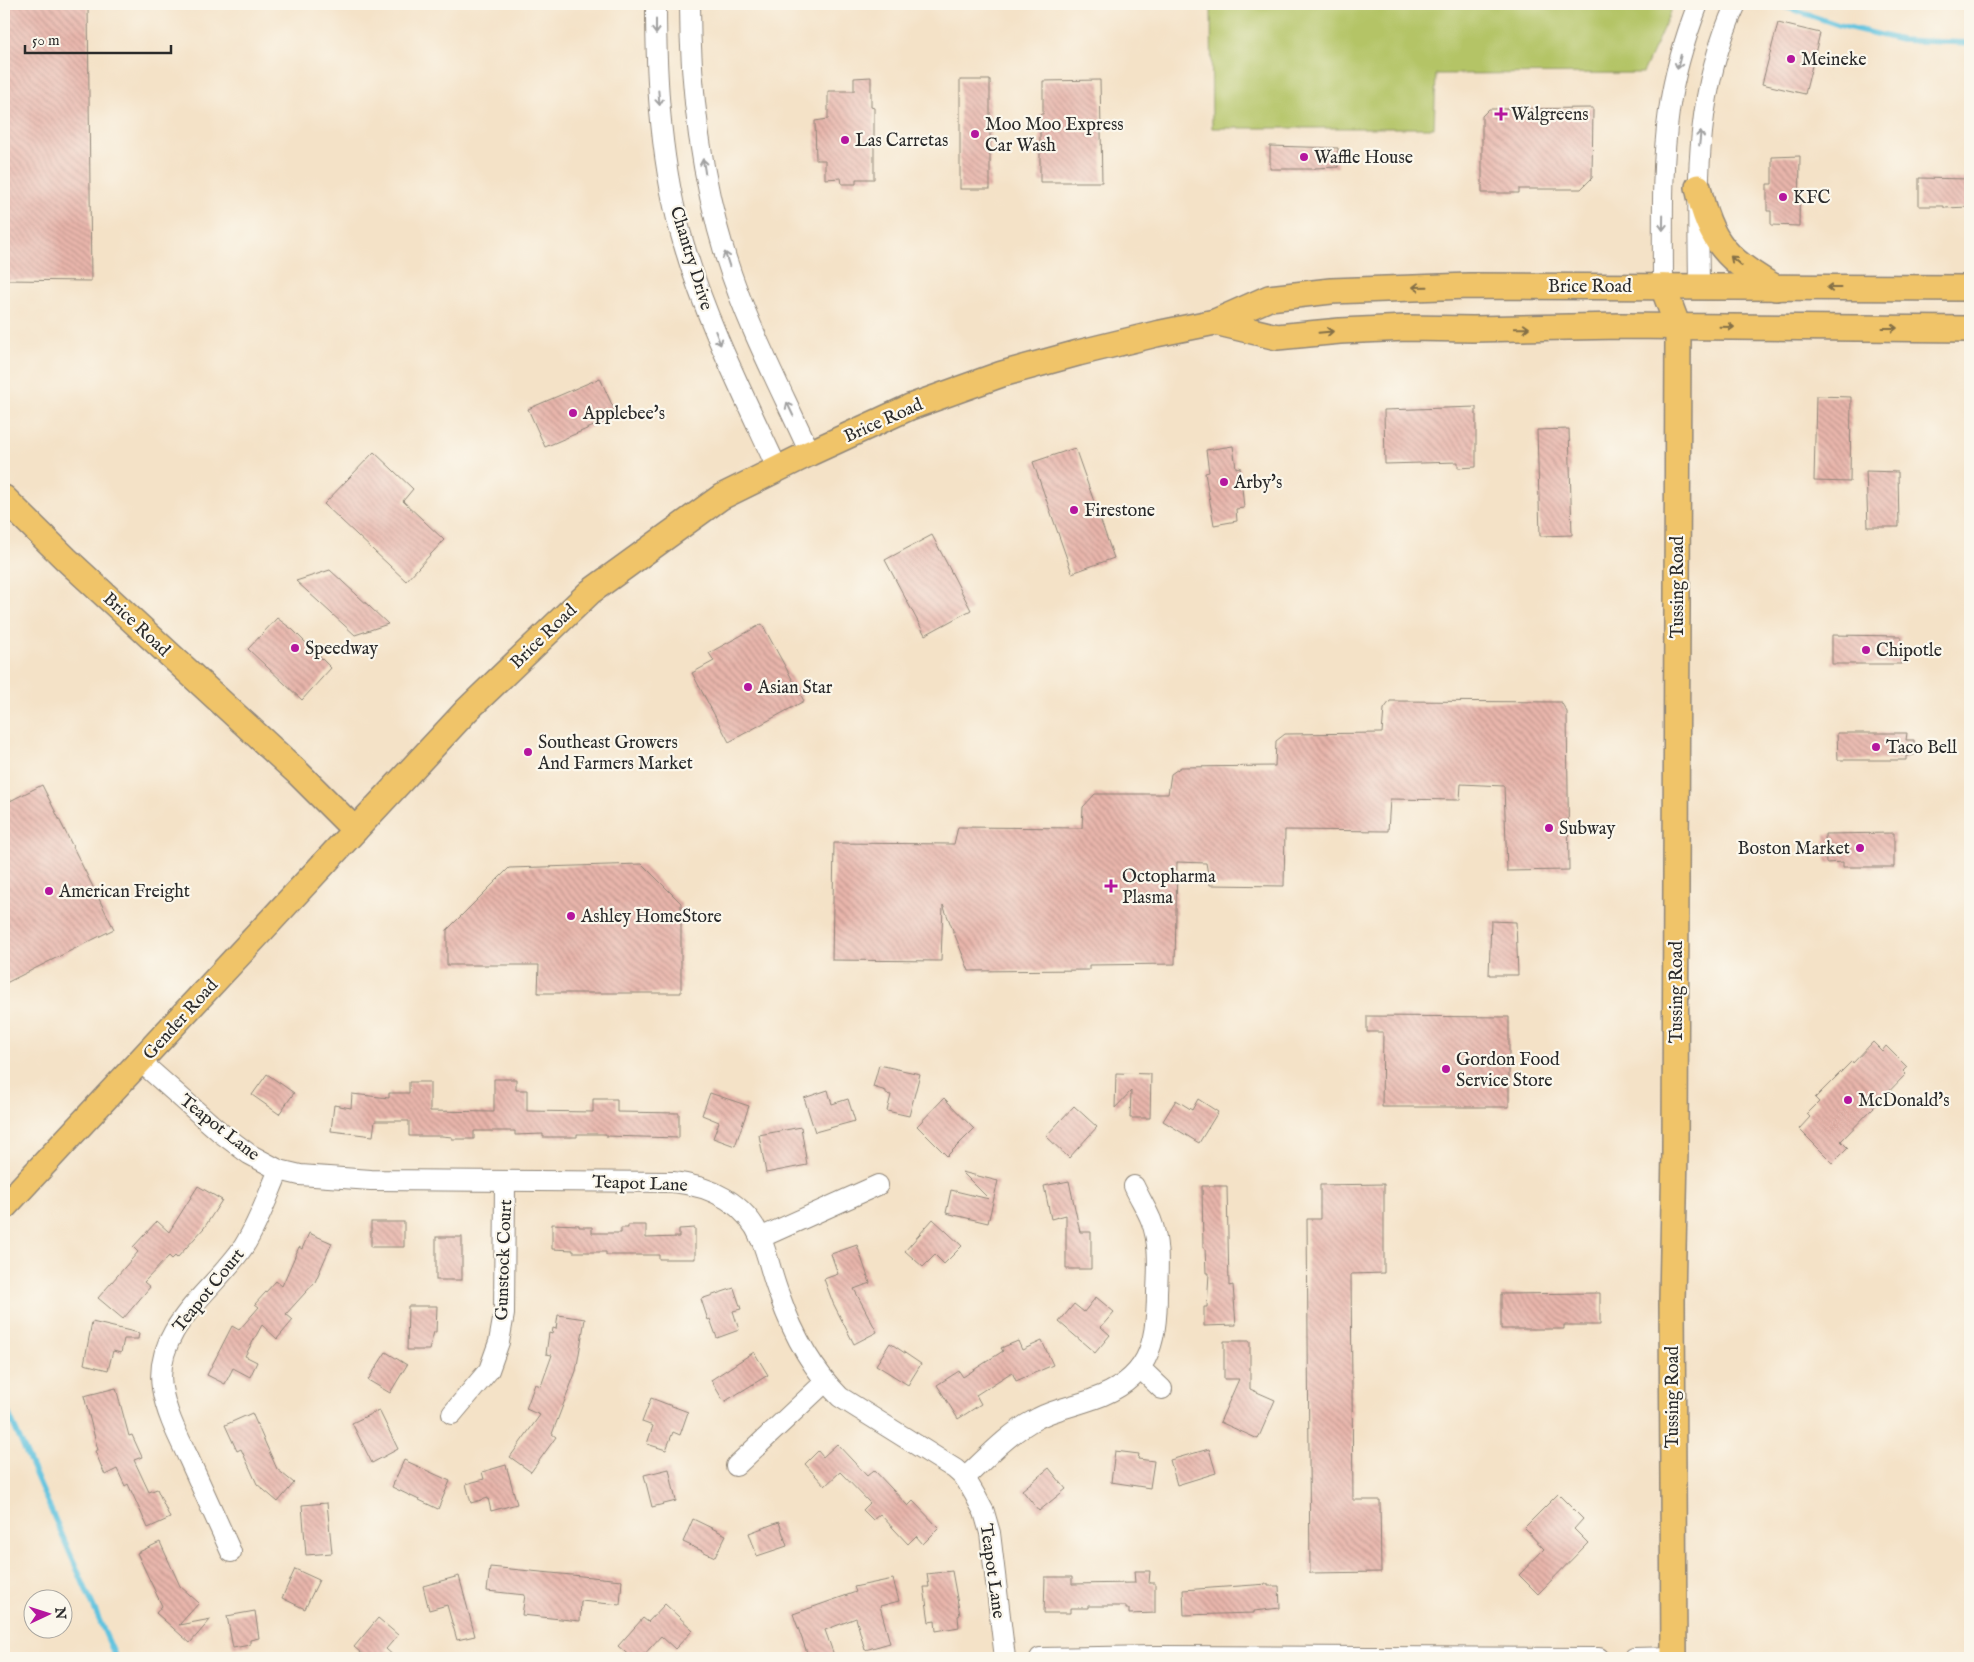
<svg xmlns="http://www.w3.org/2000/svg" width="1974" height="1662" viewBox="0 0 1974 1662" font-family="'IM FELL English',serif">
  <style>
    .green { fill: #b4c466; stroke: #707848 }
    .lines { fill: none; stroke-linecap: round; stroke-linejoin: round }
    .stream { stroke: #61c3df; stroke-width: 5.5 }
    .building { fill: url(#building-back-hatch) }
    .minor-casing { stroke: #908679; stroke-width: 22 }
    .major-casing { stroke: #908679; stroke-width: 28 }
    .minor { stroke: #fff; stroke-width: 20 }
    .major { stroke: #f0c469; stroke-width: 25 }
    .oneway { stroke: #a0a0a0 }
    .oneway2 { stroke: #847047 }
    .poi-dot { fill: #b5179e; stroke: #fbf7ec; stroke-width: 2 }
    .labels { text-anchor: middle; stroke-width: 4.5; stroke-linejoin: round; paint-order: stroke }
    .poi-label { font-size: 18px; fill: #2b2b2b; stroke: #fbf7ec; text-anchor: start }
    .street-label { font-size: 18px; fill: #2b2b2b; stroke: #fbf7ec }
  </style>
  <defs>
    <pattern id="building-back-hatch" width="6" height="6" patternUnits="userSpaceOnUse" patternTransform="scale(1.25)"><rect width="6" height="6" fill="#e9b6ac"/><path d="M-1 5l2 2M0 0l6 6M5-1l2 2" fill="none" stroke="#bd948c"/></pattern>
  </defs>
  <rect width="100%" height="100%" fill="#fbf7ec"/>
  <filter id="ink" filterUnits="userSpaceOnUse"><feTurbulence type="fractalNoise" baseFrequency=".02" numOctaves="2"/><feDisplacementMap in="SourceGraphic" scale="10" xChannelSelector="R" yChannelSelector="G"/><feConvolveMatrix kernelMatrix="1 2 1 2 8 2 1 2 1" color-interpolation-filters="sRGB"/></filter>
  <filter id="wash" filterUnits="userSpaceOnUse"><feTurbulence type="fractalNoise" baseFrequency=".0096" numOctaves="4" result="noise"/><feDisplacementMap in="SourceGraphic" scale="20" xChannelSelector="R" yChannelSelector="G"/><feGaussianBlur stdDeviation="1.12" result="paint"/><feColorMatrix in="noise" values="0 0 0 0 0 0 0 0 0 0 0 0 0 0 0 0 0 1.4 0 .05"/><feComposite in="paint" operator="in"/></filter>
  <g filter="url(#wash)">
    <rect width="100%" height="100%" fill="#f4e2c7"/>
    <polygon class="green" points="1211,4 1674,4 1643,73 1436,74 1434,128 1212,128"/>
    <g class="lines">
      <g class="stream">
        <polyline points="1776,4 1839,25 1901,40 1970,43"/>
        <polyline points="4,1403 116,1658"/>
      </g>
    </g>
    <g id="blocks">
      <g class="building">
        <polygon points="4,4 88,4 91,281 4,280"/>
        <polygon points="1778,23 1820,33 1805,94 1762,84"/>
        <polygon points="871,77 871,107 874,108 874,179 856,179 856,184 842,184 841,178 825,179 825,160 816,160 815,121 828,119 828,91 854,91 854,78"/>
        <rect x="960" y="80" width="30" height="109"/>
        <polygon points="1100,80 1102,182 1040,182 1040,114 1043,114 1043,81"/>
        <polygon points="1593,108 1592,178 1581,189 1519,189 1519,193 1482,193 1482,116 1489,109"/>
        <polygon points="1270,146 1338,148 1338,167 1315,168 1315,169 1270,169"/>
        <polygon points="1800,156 1799,226 1771,225 1771,211 1767,211 1767,184 1772,184 1772,157"/>
        <polygon points="1919,178 1970,179 1970,207 1944,208 1944,206 1919,206"/>
        <polygon points="600,378 617,416 545,447 528,409"/>
        <polygon points="1816,396 1851,397 1850,482 1814,481"/>
        <polygon points="1476,407 1476,467 1458,468 1458,462 1385,464 1384,410"/>
        <polygon points="1569,429 1572,535 1540,536 1537,430"/>
        <polygon points="1233,446 1236,468 1240,467 1244,508 1236,509 1237,521 1214,525 1205,473 1209,472 1206,450"/>
        <polygon points="1075,448 1114,558 1072,573 1033,462"/>
        <polygon points="374,452 413,489 403,501 444,540 406,581 324,504"/>
        <polygon points="1866,471 1898,472 1899,527 1868,527"/>
        <polygon points="932,535 971,610 925,635 885,560"/>
        <polygon points="330,570 370,607 388,624 355,635 296,581"/>
        <polygon points="277,618 293,630 331,668 302,700 248,649"/>
        <polygon points="762,624 804,701 729,742 692,673 714,661 709,653"/>
        <polygon points="1832,635 1901,636 1901,664 1832,664"/>
        <polygon points="1390,701 1561,702 1567,712 1569,870 1507,871 1504,786 1461,784 1460,800 1390,799 1388,831 1285,830 1284,886 1210,885 1206,863 1177,862 1175,964 1089,965 1089,970 969,971 943,905 941,961 832,960 834,843 954,844 958,827 1082,828 1083,807 1095,794 1168,794 1171,774 1181,767 1275,766 1276,741 1285,734 1382,733 1384,709"/>
        <polygon points="1837,733 1907,733 1906,740 1914,740 1914,755 1906,756 1906,760 1838,760"/>
        <polygon points="42,785 114,929 4,984 4,804"/>
        <polygon points="1894,833 1894,867 1843,867 1843,862 1826,863 1825,834"/>
        <polygon points="642,864 681,903 681,993 538,993 539,965 447,965 447,930 509,868"/>
        <polygon points="1491,921 1516,922 1518,975 1489,975"/>
        <polygon points="1367,1016 1509,1017 1509,1107 1382,1107 1383,1032 1367,1032"/>
        <polygon points="1873,1042 1882,1051 1886,1046 1907,1067 1903,1071 1906,1074 1841,1141 1848,1148 1833,1163 1799,1129 1810,1117 1807,1114 1819,1102 1815,1098 1852,1061 1853,1063"/>
        <polygon points="879,1065 920,1074 909,1116 887,1111 891,1095 886,1094 886,1091 873,1087"/>
        <polygon points="1116,1073 1151,1074 1150,1118 1130,1118 1131,1091 1115,1108"/>
        <polygon points="267,1074 294,1093 279,1114 252,1095"/>
        <polygon points="494,1079 516,1079 516,1090 527,1090 527,1111 593,1112 593,1099 617,1099 617,1112 679,1113 679,1138 606,1136 606,1134 577,1134 577,1137 543,1137 543,1134 515,1135 515,1131 474,1131 474,1139 452,1139 452,1137 442,1136 409,1136 409,1121 375,1121 373,1136 331,1131 334,1105 351,1108 352,1094 389,1098 389,1093 409,1093 409,1082 430,1082 430,1111 494,1112"/>
        <polygon points="828,1090 832,1104 848,1099 855,1121 815,1132 804,1098"/>
        <polygon points="710,1093 749,1106 735,1146 713,1138 719,1122 702,1115"/>
        <polygon points="944,1098 974,1129 947,1156 917,1126"/>
        <polygon points="1198,1099 1218,1112 1199,1143 1163,1121 1176,1100 1192,1110"/>
        <polygon points="1074,1106 1097,1127 1069,1158 1046,1136"/>
        <polygon points="801,1127 807,1165 766,1173 759,1135"/>
        <polygon points="962,1172 998,1181 988,1223 946,1213 951,1190 989,1199"/>
        <polygon points="1069,1181 1080,1232 1091,1232 1091,1269 1066,1269 1066,1215 1051,1219 1044,1186"/>
        <polygon points="1384,1184 1384,1273 1351,1274 1353,1500 1380,1500 1381,1572 1310,1573 1307,1219 1320,1219 1320,1185"/>
        <polygon points="198,1186 222,1200 204,1228 177,1258 175,1256 172,1259 169,1256 144,1282 150,1287 123,1319 98,1298 138,1252 133,1247 157,1221 169,1232"/>
        <polygon points="1202,1186 1227,1186 1229,1286 1233,1285 1236,1325 1204,1326 1204,1307 1207,1307 1209,1273 1206,1273 1205,1248 1203,1248"/>
        <polygon points="933,1219 962,1246 944,1264 935,1255 923,1267 905,1251"/>
        <rect x="371" y="1222" width="33" height="25"/>
        <polygon points="552,1224 579,1225 579,1227 592,1227 592,1233 621,1233 621,1228 628,1228 628,1225 646,1225 646,1238 679,1237 679,1229 695,1228 695,1259 659,1259 659,1255 606,1255 606,1252 573,1252 573,1250 552,1249"/>
        <polygon points="309,1233 332,1243 315,1282 286,1314 293,1320 277,1339 262,1325 245,1356 257,1362 250,1377 233,1368 225,1384 207,1375 232,1326 239,1330 259,1307 255,1304 276,1281 282,1286 299,1247 302,1249"/>
        <rect x="436" y="1237" width="26" height="43"/>
        <polygon points="857,1245 870,1283 854,1289 877,1332 854,1344 833,1303 824,1279 838,1274 831,1254"/>
        <polygon points="734,1288 741,1309 733,1311 739,1330 717,1338 710,1319 708,1320 701,1299"/>
        <polygon points="1600,1293 1600,1325 1564,1325 1564,1329 1501,1329 1501,1294"/>
        <polygon points="1096,1297 1114,1312 1101,1327 1110,1335 1095,1353 1059,1322 1074,1304 1084,1312"/>
        <polygon points="408,1306 437,1306 436,1332 434,1332 429,1350 407,1350"/>
        <polygon points="558,1315 585,1319 581,1342 576,1371 552,1434 556,1437 531,1472 510,1457 540,1415 526,1409 535,1384 541,1386 552,1355 546,1354 549,1333 552,1334 553,1328 556,1329"/>
        <polygon points="92,1322 139,1333 138,1339 124,1339 121,1353 113,1351 108,1370 84,1364"/>
        <polygon points="1018,1341 1022,1350 1042,1341 1053,1365 1016,1381 1012,1372 976,1395 981,1404 958,1419 937,1385 959,1371 963,1377 1003,1351 1001,1348"/>
        <polygon points="1224,1341 1250,1341 1250,1389 1275,1400 1258,1439 1220,1422 1239,1379 1224,1379"/>
        <polygon points="890,1343 921,1364 908,1385 876,1365"/>
        <polygon points="386,1352 407,1365 390,1393 368,1380"/>
        <polygon points="754,1352 768,1375 724,1402 711,1380"/>
        <polygon points="116,1388 129,1436 132,1435 142,1457 134,1460 149,1492 157,1489 170,1518 148,1528 128,1484 125,1486 117,1469 105,1475 95,1451 98,1450 84,1396"/>
        <polygon points="651,1398 688,1412 680,1435 673,1432 666,1450 647,1444 653,1426 642,1422"/>
        <polygon points="379,1410 398,1449 372,1463 352,1423"/>
        <polygon points="252,1413 277,1469 294,1483 278,1502 257,1484 241,1449 237,1451 225,1425"/>
        <polygon points="837,1444 867,1476 874,1470 908,1506 913,1501 939,1528 923,1544 916,1536 908,1544 880,1514 873,1520 863,1510 870,1503 840,1472 825,1486 805,1464 818,1451 823,1457"/>
        <polygon points="1209,1449 1216,1473 1177,1485 1170,1460"/>
        <polygon points="1115,1451 1139,1454 1138,1459 1154,1461 1150,1488 1111,1482"/>
        <polygon points="404,1460 450,1481 438,1509 392,1487"/>
        <polygon points="506,1465 517,1504 491,1511 488,1498 471,1503 466,1484 484,1479 482,1472"/>
        <polygon points="1049,1468 1066,1489 1039,1511 1022,1490"/>
        <polygon points="669,1469 676,1501 652,1507 644,1475"/>
        <polygon points="1558,1494 1583,1519 1574,1529 1588,1543 1538,1594 1519,1575 1544,1549 1524,1528"/>
        <polygon points="327,1503 332,1553 306,1555 302,1505"/>
        <polygon points="693,1519 726,1535 715,1557 683,1542"/>
        <polygon points="779,1522 787,1546 757,1556 749,1533"/>
        <polygon points="160,1542 180,1586 199,1603 179,1625 211,1619 190,1643 156,1613 162,1606 137,1553"/>
        <polygon points="490,1567 622,1580 620,1605 581,1601 580,1621 522,1615 525,1595 487,1591"/>
        <polygon points="295,1569 319,1580 305,1609 282,1598"/>
        <polygon points="952,1571 960,1615 958,1616 959,1627 936,1631 935,1621 929,1622 924,1587 929,1587 927,1574"/>
        <polygon points="1134,1571 1150,1571 1149,1583 1155,1583 1155,1613 1129,1614 1129,1609 1126,1609 1126,1606 1088,1606 1088,1608 1070,1608 1070,1613 1044,1613 1045,1577 1072,1577 1072,1584 1135,1583"/>
        <polygon points="459,1576 475,1636 457,1640 447,1605 429,1610 423,1586"/>
        <polygon points="893,1579 899,1601 880,1606 890,1643 865,1650 856,1618 825,1630 835,1658 809,1658 793,1614 856,1592 854,1587"/>
        <polygon points="1268,1584 1268,1586 1279,1586 1280,1608 1254,1611 1254,1613 1184,1615 1183,1590"/>
        <polygon points="665,1604 693,1630 675,1649 661,1636 641,1658 632,1658 618,1646 643,1618 648,1622"/>
        <polygon points="255,1611 259,1638 250,1640 250,1645 233,1648 227,1616"/>
        <polygon points="378,1618 398,1635 386,1649 396,1658 367,1658 354,1647"/>
      </g>
    </g>
  </g>
  <g filter="url(#ink)">
    <use href="#blocks" fill-opacity="0" stroke="#908679" stroke-width="1"/>
    <g class="lines">
      <defs>
        <g id="minor">
          <path d="M 656,4 C 656,84 661,168 684,245 C 707,323 744,396 778,470"/>
          <path d="M 690,4 C 690,89 701,176 726,258 C 747,325 781,389 810,453"/>
          <path d="M 1699,286 C 1698,188 1693,96 1736,4"/>
          <path d="M 1663,287 C 1663,228 1661,168 1669,111 C 1674,74 1685,38 1698,4"/>
          <path d="M 141,1062 L 221,1133 L 249,1154 L 279,1170 L 300,1175 L 371,1180 L 673,1182 C 710,1186 745,1202 761,1239 C 769,1258 772,1278 780,1297 C 793,1334 812,1369 840,1397 L 955,1469 L 965,1478 L 975,1495 L 984,1512 L 990,1533 L 1005,1658"/>
          <polyline points="760,1238 878,1185"/>
          <polyline points="1140,1368 1162,1389"/>
          <polyline points="452,1414 489,1370 499,1342 504,1314 505,1181"/>
          <polyline points="736,1466 825,1382"/>
          <path d="M 965,1478 C 987,1457 1010,1432 1038,1418 C 1055,1409 1075,1406 1093,1399 C 1148,1380 1157,1346 1157,1292 C 1158,1268 1160,1243 1151,1220 C 1146,1208 1139,1197 1134,1186"/>
          <path d="M 231,1552 C 217,1521 203,1490 189,1459 C 178,1436 166,1413 162,1388 C 153,1327 214,1291 244,1246 C 259,1222 268,1195 279,1170"/>
          <polyline points="1040,1658 1157,1656 1599,1658"/>
          <polyline points="1634,1658 1674,1657"/>
        </g>
        <g id="major">
          <path d="M 1698,187 C 1709,242 1728,261 1776,288"/>
          <polyline points="1663,287 1678,327 1675,1152 1672,1300 1674,1658"/>
          <polyline points="1215,322 1277,337 1340,331 1407,328 1473,329 1621,326 1970,329"/>
          <polyline points="4,498 66,559 298,773 355,830"/>
          <polyline points="4,1207 467,710 590,592 721,497 810,453 910,407 1002,374 1078,353 1156,334 1215,322 1269,298 1331,291 1469,286 1970,288"/>
        </g>
      </defs>
      <use href="#minor" class="minor-casing"/>
      <use href="#major" class="major-casing"/>
      <use href="#minor" class="minor"/>
      <use href="#major" class="major"/>
    </g>
    <defs><path id="oneway-shaft" d="M-6 0H5M1.5-3L5.5 0L1.5 3" fill="none" stroke-width="1.6" stroke-linecap="round" stroke-linejoin="round" transform="scale(1.25)"/></defs>
    <g class="oneway">
      <use href="#oneway-shaft" transform="translate(656 27) rotate(90)"/>
      <use href="#oneway-shaft" transform="translate(1679 62) rotate(104)"/>
      <use href="#oneway-shaft" transform="translate(659 98) rotate(85)"/>
      <use href="#oneway-shaft" transform="translate(1700 138) rotate(-84)"/>
      <use href="#oneway-shaft" transform="translate(704 166) rotate(-99)"/>
      <use href="#oneway-shaft" transform="translate(1663 223) rotate(91)"/>
      <use href="#oneway-shaft" transform="translate(727 259) rotate(-108)"/>
      <use href="#oneway-shaft" transform="translate(718 338) rotate(69)"/>
      <use href="#oneway-shaft" transform="translate(790 409) rotate(-115)"/>
    </g>
    <g class="oneway2">
      <use href="#oneway-shaft" transform="translate(1736 261) rotate(-139)"/>
      <use href="#oneway-shaft" transform="translate(1420 287) rotate(179)"/>
      <use href="#oneway-shaft" transform="translate(1834 288) rotate(180)"/>
      <use href="#oneway-shaft" transform="translate(1727 327) rotate(1)"/>
      <use href="#oneway-shaft" transform="translate(1522 328) rotate(-1)"/>
      <use href="#oneway-shaft" transform="translate(1890 328)"/>
      <use href="#oneway-shaft" transform="translate(1326 332) rotate(-5)"/>
    </g>
  </g>
  <g class="poi-dot">
    <circle cx="1791" cy="59" r="5"/>
    <path d="M1498.5 106.5h5v5h5v5h-5v5h-5v-5h-5v-5h5z"/>
    <circle cx="975" cy="134" r="5"/>
    <circle cx="845" cy="140" r="5"/>
    <circle cx="1304" cy="157" r="5"/>
    <circle cx="1783" cy="197" r="5"/>
    <circle cx="573" cy="413" r="5"/>
    <circle cx="1224" cy="482" r="5"/>
    <circle cx="1074" cy="510" r="5"/>
    <circle cx="295" cy="648" r="5"/>
    <circle cx="1866" cy="650" r="5"/>
    <circle cx="748" cy="687" r="5"/>
    <circle cx="1876" cy="747" r="5"/>
    <circle cx="528" cy="752" r="5"/>
    <circle cx="1549" cy="828" r="5"/>
    <circle cx="1860" cy="848" r="5"/>
    <path d="M1108.5 878.5h5v5h5v5h-5v5h-5v-5h-5v-5h5z"/>
    <circle cx="49" cy="891" r="5"/>
    <circle cx="571" cy="916" r="5"/>
    <circle cx="1446" cy="1069" r="5"/>
    <circle cx="1848" cy="1100" r="5"/>
  </g>
  <g class="labels">
    <g class="poi-label">
      <text x="1801" y="65">Meineke</text>
      <text x="1511" y="120">Walgreens</text>
      <text x="985" y="130">Moo Moo Express<tspan x="985" dy="21">Car Wash</tspan></text>
      <text x="855" y="146">Las Carretas</text>
      <text x="1314" y="163">Waffle House</text>
      <text x="1793" y="203">KFC</text>
      <text x="583" y="419">Applebee's</text>
      <text x="1234" y="488">Arby's</text>
      <text x="1084" y="516">Firestone</text>
      <text x="305" y="654">Speedway</text>
      <text x="1876" y="656">Chipotle</text>
      <text x="758" y="693">Asian Star</text>
      <text x="538" y="748">Southeast Growers<tspan x="538" dy="21">And Farmers Market</tspan></text>
      <text x="1886" y="753">Taco Bell</text>
      <text x="1559" y="834">Subway</text>
      <text x="1850" y="854" text-anchor="end">Boston Market</text>
      <text x="1122" y="882">Octopharma<tspan x="1122" dy="21">Plasma</tspan></text>
      <text x="59" y="897">American Freight</text>
      <text x="581" y="922">Ashley HomeStore</text>
      <text x="1456" y="1065">Gordon Food<tspan x="1456" dy="21">Service Store</tspan></text>
      <text x="1858" y="1106">McDonald's</text>
    </g>
    <g class="street-label">
      <text transform="translate(692 258) rotate(73)" y="6">Chantry Drive</text>
      <text x="1590" y="292">Brice Road</text>
      <text transform="translate(883 420) rotate(-24)" y="6">Brice Road</text>
      <text transform="translate(1677 587) rotate(-90)" y="6">Tussing Road</text>
      <text transform="translate(137 624) rotate(43)" y="6">Brice Road</text>
      <text transform="translate(543 636) rotate(-44)" y="6">Brice Road</text>
      <text transform="translate(1676 992) rotate(-90)" y="6">Tussing Road</text>
      <text transform="translate(180 1019) rotate(-48)" y="6">Gender Road</text>
      <text transform="translate(220 1127) rotate(38)" y="6">Teapot Lane</text>
      <text transform="translate(640 1183) rotate(2)" y="6">Teapot Lane</text>
      <text transform="translate(503 1260) rotate(-88)" y="6">Gunstock Court</text>
      <text transform="translate(208 1290) rotate(-51)" y="6">Teapot Court</text>
      <text transform="translate(1672 1397) rotate(-90)" y="6">Tussing Road</text>
      <text transform="translate(993 1571) rotate(82)" y="6">Teapot Lane</text>
    </g>
  </g>
  <rect width="1974" height="1662" fill="none" stroke="#fbf7ec" stroke-width="20"/>
  <g transform="translate(48 1614) rotate(86)"><circle r="24" fill="#fbf7ec" stroke="#a8a59f"/>
  <path d="M0-4L9 19L0 12L-9 19Z" fill="#b5179e"/>
  <text y="-8" font-size="14" font-weight="bold" text-anchor="middle" fill="#2b2b2b">N</text>
  </g>
  <path d="M25 45v8h146v-8" fill="none" stroke="#2b2b2b" stroke-width="2.5"/>
  <text x="32" y="45" font-size="15" fill="#2b2b2b" stroke="#fbf7ec" stroke-width="4" paint-order="stroke">50 m</text>
</svg>
